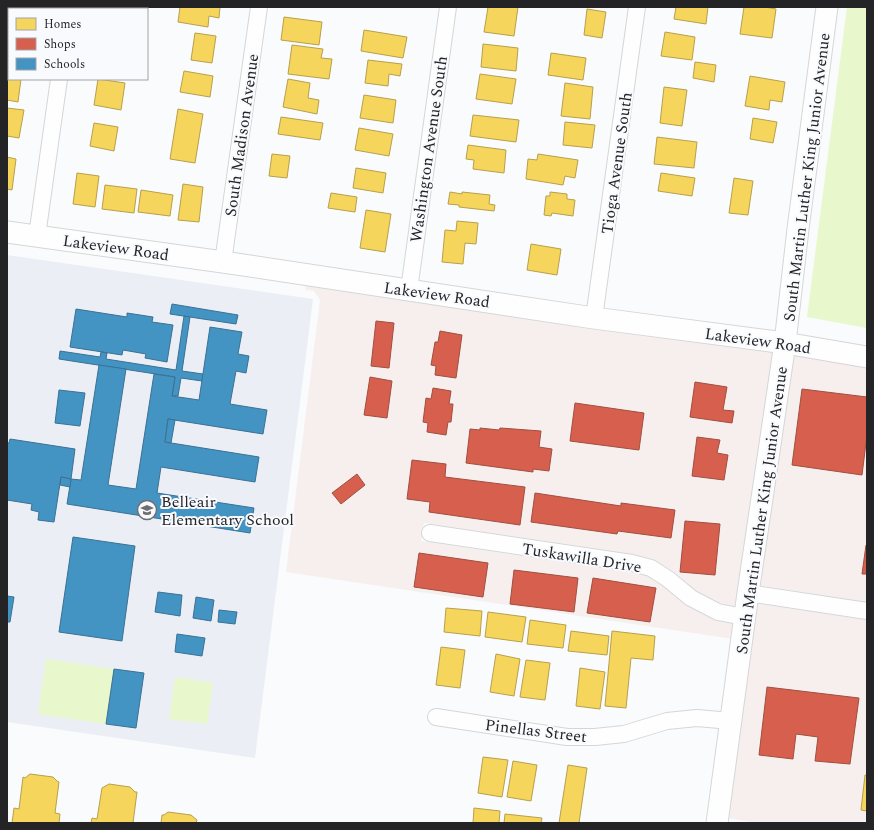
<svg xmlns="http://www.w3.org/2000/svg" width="874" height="830" viewBox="0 0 874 830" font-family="Spectral,serif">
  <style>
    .commercial { fill: #f7efee }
    .built { fill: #ebeef5 }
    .green { fill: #e8f7cc }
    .homes { fill: #f6d55c; stroke: #b7a04c }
    .shops { fill: #d6604d; stroke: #a14e41 }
    .schools { fill: #4393c3; stroke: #3a7294 }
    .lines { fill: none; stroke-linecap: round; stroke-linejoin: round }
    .minor-casing { stroke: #d4d6d7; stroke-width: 18 }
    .tertiary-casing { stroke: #d4d6d7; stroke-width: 23 }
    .minor { stroke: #fefeff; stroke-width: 16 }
    .tertiary { stroke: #fefeff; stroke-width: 21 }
    .labels { text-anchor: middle; stroke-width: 4; stroke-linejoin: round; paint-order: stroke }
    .street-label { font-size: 16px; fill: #242426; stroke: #f8fafe }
    .poi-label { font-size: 16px; fill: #242426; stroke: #f8fafe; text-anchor: start }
  </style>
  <rect width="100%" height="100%" fill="#f9fbfd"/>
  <g class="commercial">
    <polygon points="305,284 776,351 738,607 721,603 695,590 673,571 653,559 633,554 424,523 421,541 630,572 648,576 663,586 687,606 714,620 735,624 733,639 286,572 320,300 314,291 306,290"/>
    <polygon points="792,354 867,366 867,602 757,585"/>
    <polygon points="754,603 867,620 867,823 758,823 726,818"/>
  </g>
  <polygon class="built" points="7,255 313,299 255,758 7,722"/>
  <g class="green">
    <polygon points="847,7 867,7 867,328 807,317"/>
    <polygon points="46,659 114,669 106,724 38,714"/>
    <polygon points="175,677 213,683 207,724 169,719"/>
  </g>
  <g class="homes">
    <polygon points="180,7 220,7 219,18 209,16 208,27 178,22"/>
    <polygon points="488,7 518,7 514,36 484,32"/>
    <polygon points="676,7 708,7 706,24 674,19"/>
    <polygon points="744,7 765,7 776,9 772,38 740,34"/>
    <polygon points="7,8 17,9 9,9 9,32 7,31"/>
    <polygon points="587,9 606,12 602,38 584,35"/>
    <polygon points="284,17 322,22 319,45 281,40"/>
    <polygon points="364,30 407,37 403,58 361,51"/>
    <polygon points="665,32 695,37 692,60 661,56"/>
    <polygon points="195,33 216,36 212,63 191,60"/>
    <rect x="7" y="39" width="2" height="25"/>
    <polygon points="483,44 518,48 516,71 481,67"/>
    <polygon points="292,45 323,49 321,58 332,59 329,79 288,74"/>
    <polygon points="551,53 586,58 583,80 548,75"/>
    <polygon points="368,60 402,64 400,76 389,74 388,86 365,83"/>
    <polygon points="695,62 716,65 714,82 693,78"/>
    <polygon points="184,71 213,76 210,97 180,92"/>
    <polygon points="480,74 516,79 512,104 476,99"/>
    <polygon points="750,76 785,82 782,102 770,100 769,110 745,106"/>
    <polygon points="7,77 9,77 9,79 21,79 18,102 7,100"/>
    <polygon points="98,79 125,83 121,110 94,105"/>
    <polygon points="288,79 310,83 308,98 319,100 317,114 283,107"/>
    <polygon points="565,83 593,87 590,119 561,116"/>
    <polygon points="664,87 687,90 682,126 660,123"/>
    <polygon points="364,95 396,100 393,123 360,118"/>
    <polygon points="7,108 24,110 19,138 7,136"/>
    <polygon points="178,109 203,114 195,163 170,159"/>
    <polygon points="473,115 519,120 516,142 470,136"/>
    <polygon points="281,117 323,123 320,140 278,134"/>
    <polygon points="753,118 777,122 773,143 750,139"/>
    <polygon points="565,122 595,125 592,148 563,145"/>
    <polygon points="94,123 118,127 114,151 90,146"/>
    <polygon points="359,128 393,134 389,156 355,150"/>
    <polygon points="657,137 697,142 694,168 654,164"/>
    <polygon points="468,145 506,150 504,173 473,169 474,160 466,159"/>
    <polygon points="272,154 290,156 287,178 269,176"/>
    <polygon points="538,154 578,160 575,178 565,176 563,185 526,179 528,159 537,160"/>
    <polygon points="7,157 16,159 12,190 7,189"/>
    <polygon points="356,168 386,173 383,193 353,188"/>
    <polygon points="77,173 99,176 95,207 73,204"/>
    <polygon points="661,173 695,178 692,196 658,191"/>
    <polygon points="734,178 753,181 748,215 729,213"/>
    <polygon points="183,184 203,187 199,222 178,220"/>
    <polygon points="105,185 137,189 134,213 102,209"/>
    <polygon points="141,190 173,195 170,216 138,212"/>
    <polygon points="450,192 462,194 462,192 490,195 489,204 495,205 494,211 459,207 459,205 448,204"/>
    <polygon points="550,192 567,194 567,199 575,200 573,216 552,213 551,216 544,215 546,196 550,196"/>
    <polygon points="331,193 357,197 355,212 328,208"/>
    <polygon points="366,210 391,214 385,252 360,248"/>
    <polygon points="457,221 478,223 476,244 465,243 463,264 442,262 445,230 456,231"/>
    <polygon points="531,244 561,249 557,275 527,270"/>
    <polygon points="446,608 482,611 480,636 444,632"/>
    <polygon points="488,612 526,617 522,642 485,637"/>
    <polygon points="530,620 566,625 563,648 527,644"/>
    <polygon points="571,631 609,636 607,655 568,651"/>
    <polygon points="612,631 655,636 653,660 631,658 626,708 605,706"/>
    <polygon points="441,647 465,650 460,688 436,685"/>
    <polygon points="496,654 520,659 514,696 490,692"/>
    <polygon points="526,660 550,663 545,700 520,697"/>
    <polygon points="580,668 605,672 600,709 576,706"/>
    <polygon points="483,757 508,760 502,797 478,793"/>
    <polygon points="513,761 537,765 531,801 507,797"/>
    <polygon points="568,765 587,768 579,823 559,823"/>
    <polygon points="30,774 53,777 57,781 59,782 55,813 60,814 59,823 12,823 14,808 19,809 23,777 25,778"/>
    <polygon points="865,775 867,775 867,811 861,810"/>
    <polygon points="109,784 130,787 135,792 137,792 133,823 91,823 92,818 97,819 102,788"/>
    <polygon points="474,808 500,811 499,823 473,823"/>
    <polygon points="168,812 191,815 197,820 196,823 161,823 162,815 164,815"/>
    <polygon points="505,814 542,818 541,823 504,823"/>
  </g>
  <g class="shops">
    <polygon points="376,321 394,323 389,368 371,366"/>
    <polygon points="440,331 462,335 456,378 435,375 436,366 431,365 435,342 438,342"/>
    <polygon points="370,377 392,381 387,418 364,415"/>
    <polygon points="695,382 727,387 723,410 734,411 732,423 690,417"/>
    <polygon points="433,388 451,391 449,404 453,404 451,422 448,422 446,435 427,432 428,423 423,422 426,398 431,399"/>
    <polygon points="802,389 867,397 867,435 862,475 792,465"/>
    <polygon points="575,403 644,413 639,450 570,441"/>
    <polygon points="480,428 499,430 500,428 541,431 539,447 552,449 549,471 533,469 533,472 466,463 470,429 480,430"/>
    <polygon points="697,437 720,440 717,453 728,455 724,480 692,476"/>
    <polygon points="412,460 446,464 445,477 525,487 520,525 429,512 430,502 407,499"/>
    <polygon points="357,474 365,485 341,504 332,493"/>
    <polygon points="535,493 621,506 621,503 675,510 671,538 618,531 617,534 531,522"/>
    <polygon points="685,521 720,524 715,575 680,572"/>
    <polygon points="866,545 867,545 867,574 862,574"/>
    <polygon points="419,553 488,563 483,597 414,587"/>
    <polygon points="514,570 578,578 574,612 510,604"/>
    <polygon points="593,578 656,588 650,622 587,613"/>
    <polygon points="767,687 859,698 850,764 815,761 818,737 796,734 793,759 759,755"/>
  </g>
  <g class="schools">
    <polygon points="172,304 238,315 236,324 170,314"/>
    <polygon points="76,309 127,317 127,313 153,317 152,322 173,325 167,362 145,358 146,354 123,350 122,355 70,347"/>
    <polygon points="184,316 190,317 182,371 203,374 202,381 181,378 178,396 172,396 175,377 59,359 60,351 100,357 101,352 107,353 106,359 176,370"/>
    <polygon points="210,327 242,332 238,354 249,356 246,373 236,371 230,404 267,410 263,434 168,419 165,442 259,457 255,482 161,467 157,493 254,508 250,533 67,504 71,479 81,480 99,365 126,369 108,485 136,489 154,374 175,377 172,396 199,400"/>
    <polygon points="59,390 85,393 80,426 55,423"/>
    <polygon points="168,419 175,420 171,443 165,442"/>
    <polygon points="10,439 75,449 71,479 61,477 54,522 38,520 39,512 31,510 32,504 7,500 7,443 9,443"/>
    <polygon points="61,477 71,479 70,487 60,485"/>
    <polygon points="73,537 135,546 122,641 59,632"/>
    <polygon points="158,592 182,595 180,616 155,612"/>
    <polygon points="7,596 14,597 10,622 7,622"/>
    <polygon points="196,597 214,600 211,621 193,618"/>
    <polygon points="219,610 237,612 235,624 218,622"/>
    <polygon points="177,634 205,638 202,656 175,652"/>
    <polygon points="114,669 144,673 136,728 106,724"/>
  </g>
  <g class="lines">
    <defs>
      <g id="minor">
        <polyline points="69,9 69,7"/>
        <polyline points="37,236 59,79"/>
        <polyline points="223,262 259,7"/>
        <polyline points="409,290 448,7"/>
        <polyline points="594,318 637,7"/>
        <polyline points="430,533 632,563 651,568 668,579 691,598 718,612 744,617"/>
        <polyline points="748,593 867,611"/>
        <polyline points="436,717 567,737 595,737 624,734 667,721 697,718 731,721"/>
      </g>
      <g id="tertiary">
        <polyline points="7,232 223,262 594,318 785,343 867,357"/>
        <polyline points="717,823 748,593 785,343 798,229 827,7"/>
      </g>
    </defs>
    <use href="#minor" class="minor-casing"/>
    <use href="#tertiary" class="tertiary-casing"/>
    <use href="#minor" class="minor"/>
    <use href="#tertiary" class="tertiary"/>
  </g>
  <defs>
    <symbol id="school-ring" viewBox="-11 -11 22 22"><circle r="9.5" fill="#f8fafe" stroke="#6f6f71" stroke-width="1.5"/><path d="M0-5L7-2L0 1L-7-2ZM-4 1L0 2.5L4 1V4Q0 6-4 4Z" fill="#6f6f71"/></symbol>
  </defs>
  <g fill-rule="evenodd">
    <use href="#school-ring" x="136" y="499" width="22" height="22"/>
  </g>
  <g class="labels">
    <g class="street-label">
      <text transform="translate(241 135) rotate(-82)" y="6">South Madison Avenue</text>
      <text transform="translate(428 149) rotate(-82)" y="6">Washington Avenue South</text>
      <text transform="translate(616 163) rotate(-82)" y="6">Tioga Avenue South</text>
      <text transform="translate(806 177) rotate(-83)" y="6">South Martin Luther King Junior Avenue</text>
      <text transform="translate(116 247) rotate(8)" y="6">Lakeview Road</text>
      <text transform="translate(437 294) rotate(8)" y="6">Lakeview Road</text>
      <text transform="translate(758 340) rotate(8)" y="6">Lakeview Road</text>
      <text transform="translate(761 510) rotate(-82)" y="6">South Martin Luther King Junior Avenue</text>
      <text transform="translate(582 557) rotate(9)" y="6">Tuskawilla Drive</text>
      <text transform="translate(536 730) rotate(7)" y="6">Pinellas Street</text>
    </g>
    <g class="poi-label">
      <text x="161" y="507">Belleair<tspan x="161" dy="18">Elementary School</tspan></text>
    </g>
  </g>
  <rect width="874" height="830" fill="none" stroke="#242426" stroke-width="16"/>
  <rect x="8" y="8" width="140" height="72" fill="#f8fafe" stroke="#a3a4a8"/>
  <rect x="16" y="18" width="20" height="12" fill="#f6d55c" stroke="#a3a4a8"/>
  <text x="44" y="28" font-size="12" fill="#242426">Homes</text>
  <rect x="16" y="38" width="20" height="12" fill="#d6604d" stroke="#a3a4a8"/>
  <text x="44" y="48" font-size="12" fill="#242426">Shops</text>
  <rect x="16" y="58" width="20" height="12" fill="#4393c3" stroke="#a3a4a8"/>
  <text x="44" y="68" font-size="12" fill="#242426">Schools</text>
</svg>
